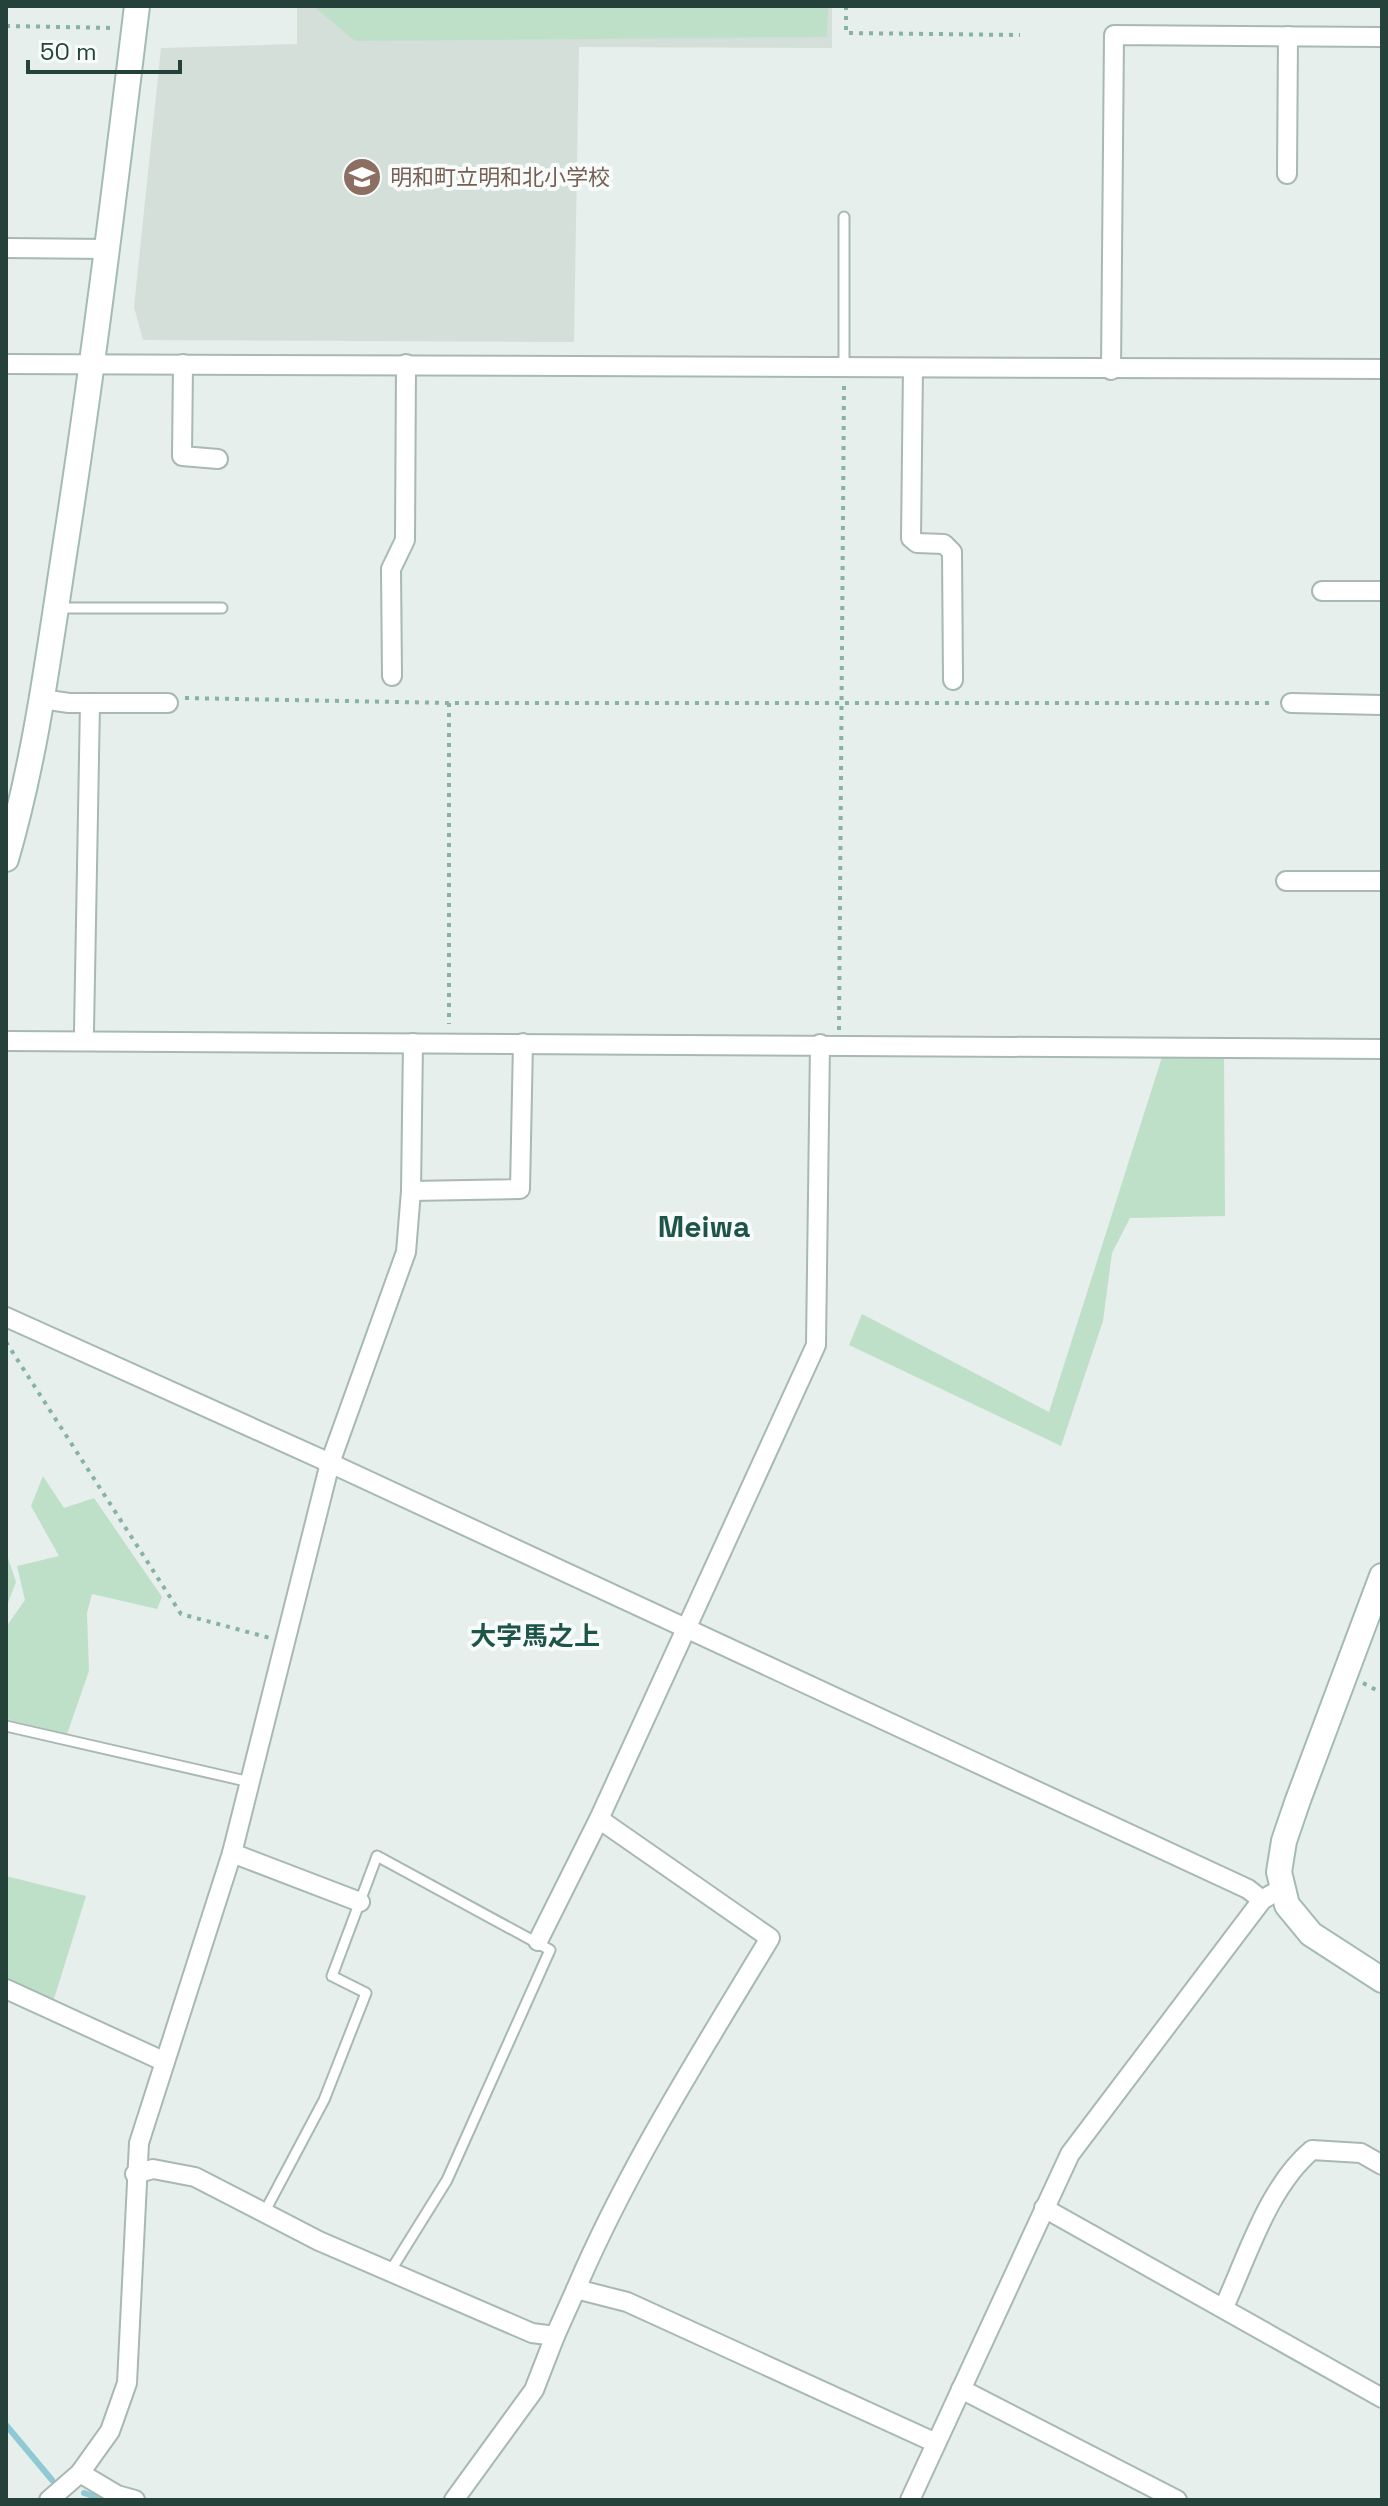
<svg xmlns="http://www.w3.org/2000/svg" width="1388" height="2506" viewBox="0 0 1388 2506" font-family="'Space Grotesk','Noto Sans JP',sans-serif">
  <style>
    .built { fill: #d4dfda }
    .green { fill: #bfe0c8 }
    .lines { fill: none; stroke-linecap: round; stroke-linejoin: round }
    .stream { stroke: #8ec9d4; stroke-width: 6 }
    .lane-casing { stroke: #a8b8b2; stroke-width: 13 }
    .street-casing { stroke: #a8b8b2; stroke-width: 22 }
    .secondary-casing { stroke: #a4bbb3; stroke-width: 28 }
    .path { stroke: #86b3a5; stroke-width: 4; stroke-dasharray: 4 6; stroke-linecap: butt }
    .lane { stroke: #fff; stroke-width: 9 }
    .street { stroke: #fff; stroke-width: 18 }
    .secondary { stroke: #fff; stroke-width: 24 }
    .labels { text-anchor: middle; stroke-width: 8; stroke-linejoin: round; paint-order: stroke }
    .education-label { font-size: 22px; fill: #785e54; stroke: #f7fbf9; text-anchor: start }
    .quarter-label { font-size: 26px; font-weight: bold; fill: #1f5548; stroke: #f7fbf9 }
    .district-label { font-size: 30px; font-weight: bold; fill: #1f5548; stroke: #f7fbf9 }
  </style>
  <rect width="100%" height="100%" fill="#e6efeb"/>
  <polygon class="built" points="297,6 832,6 832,48 579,47 574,342 143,340 134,307 161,48 297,44"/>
  <g class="green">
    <polygon points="313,6 828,6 827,37 355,41"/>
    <polygon points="1163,1054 1224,1054 1225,1216 1130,1218 1112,1253 1103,1321 1061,1446 849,1345 862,1314 1049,1412"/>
    <polygon points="43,1476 64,1508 94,1498 162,1597 157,1609 92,1594 87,1613 89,1671 67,1734 6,1719 6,1627 25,1600 17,1566 59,1556 31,1506"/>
    <polygon points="6,1552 16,1582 6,1608"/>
    <polygon points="6,1876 86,1896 53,2002 6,1981"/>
  </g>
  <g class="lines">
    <g class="stream">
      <polyline points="6,2425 52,2480"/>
      <polyline points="84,2493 104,2500"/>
    </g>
    <defs>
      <g id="lane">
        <polyline points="844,367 844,217"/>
        <polyline points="56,608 222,608"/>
        <polyline points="6,1726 250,1782"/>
        <polyline points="264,2213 324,2100 366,1993 332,1976 377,1856 550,1950 447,2180 391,2270"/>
      </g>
      <g id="street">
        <polyline points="1287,174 1288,36"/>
        <polyline points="6,248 107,249"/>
        <polyline points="6,364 1382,369"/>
        <polyline points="183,364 182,456 218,459"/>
        <polyline points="913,368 911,538 917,543 944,544 952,552 953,680"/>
        <polyline points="1111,370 1114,35 1382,37"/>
        <polyline points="1322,591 1382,591"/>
        <polyline points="392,676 391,569 405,540 406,364"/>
        <polyline points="42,699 69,703 168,703"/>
        <polyline points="1291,703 1382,705"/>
        <polyline points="1286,881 1382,881"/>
        <polyline points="84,1031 90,703"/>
        <polyline points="6,1041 1382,1049"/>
        <polyline points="411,1191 520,1189 523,1043"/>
        <polyline points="6,1317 330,1463 1248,1889 1262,1900"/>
        <polyline points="232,1853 360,1902"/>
        <polyline points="538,1941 599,1819 816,1345 820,1044"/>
        <polyline points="6,1989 163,2061"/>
        <polyline points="135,2174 153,2169 195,2177 319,2241 532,2333 555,2336 576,2289 627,2302 936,2443"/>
        <polyline points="1044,2208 1382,2398"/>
        <path d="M 576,2289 C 628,2167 702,2051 770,1938 L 599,1819"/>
        <path d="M 1224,2307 C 1248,2255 1268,2187 1312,2150 L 1361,2153 L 1382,2165"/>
        <polyline points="961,2389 1177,2500"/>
        <polyline points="80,2473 117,2495 135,2500"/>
        <polyline points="49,2500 80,2473 110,2431 127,2383 139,2143 232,1853 330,1463 406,1252 411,1191 413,1043"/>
        <polyline points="454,2500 534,2390 555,2336"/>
        <polyline points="910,2500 1070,2154 1262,1900 1272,1894"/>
      </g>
      <g id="secondary">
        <path d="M 6,859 C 36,757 49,652 65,548 C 93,368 115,187 137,6"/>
        <polyline points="1382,1576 1298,1800 1284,1841 1279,1872 1287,1905 1311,1934 1382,1980"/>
      </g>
    </defs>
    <use href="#lane" class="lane-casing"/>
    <use href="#street" class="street-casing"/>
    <use href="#secondary" class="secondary-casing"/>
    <g class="path">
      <polyline points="846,6 846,33 1020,35"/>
      <polyline points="6,26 116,28"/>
      <polyline points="185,698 449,703 1272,703"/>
      <polyline points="449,703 449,1024"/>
      <polyline points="839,1030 844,386"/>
      <polyline points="6,1342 181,1614 270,1638"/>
      <polyline points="1363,1683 1382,1693"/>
    </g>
    <use href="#lane" class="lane"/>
    <use href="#street" class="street"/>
    <use href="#secondary" class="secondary"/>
  </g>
  <defs>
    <symbol id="school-disc" viewBox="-11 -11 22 22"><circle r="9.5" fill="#8d6e63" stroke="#f7fbf9"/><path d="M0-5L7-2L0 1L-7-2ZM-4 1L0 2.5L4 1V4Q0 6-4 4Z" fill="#fff"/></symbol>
  </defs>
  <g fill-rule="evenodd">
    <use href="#school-disc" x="340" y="155" width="44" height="44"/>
  </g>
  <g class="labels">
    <g class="education-label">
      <text x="390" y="185">明和町立明和北小学校</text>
    </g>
    <g class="quarter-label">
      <text x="535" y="1645">大字馬之上</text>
    </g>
    <g class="district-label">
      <text x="704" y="1237">Meiwa</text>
    </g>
  </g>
  <rect width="1388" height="2506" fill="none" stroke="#24423a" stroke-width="16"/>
  <path d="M28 60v12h152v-12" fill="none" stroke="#24423a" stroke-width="4"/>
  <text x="40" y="60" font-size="24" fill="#24423a" stroke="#f7fbf9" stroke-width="6" paint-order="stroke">50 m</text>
</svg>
